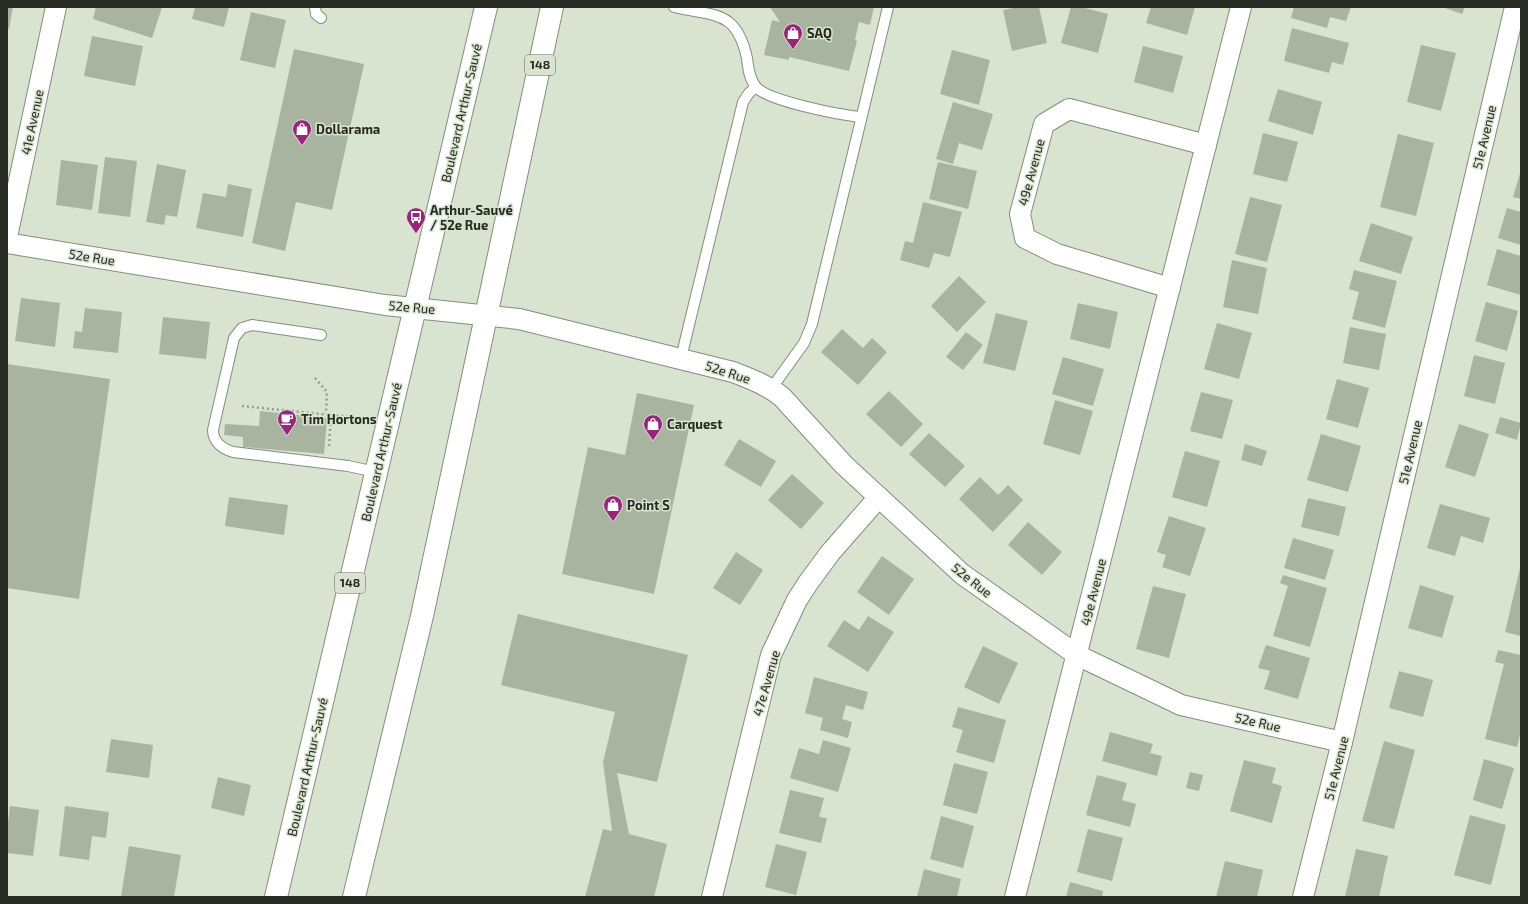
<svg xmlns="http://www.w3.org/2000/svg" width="1528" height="904" viewBox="0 0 1528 904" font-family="'Exo 2',sans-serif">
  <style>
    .building { fill: #a9b4a0 }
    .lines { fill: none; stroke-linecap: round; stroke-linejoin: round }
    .service-casing { stroke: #848e7b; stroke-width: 12 }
    .minor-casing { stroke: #848e7b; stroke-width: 22 }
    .primary-casing { stroke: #848e7b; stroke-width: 24 }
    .path { stroke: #949d8e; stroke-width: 2.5; stroke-dasharray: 2 3; stroke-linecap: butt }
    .service { stroke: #fff; stroke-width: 10 }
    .minor { stroke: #fff; stroke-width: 20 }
    .primary { stroke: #fff; stroke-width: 22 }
    .labels { text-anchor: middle; stroke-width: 3; stroke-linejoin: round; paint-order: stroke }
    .shield { fill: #d9e4d0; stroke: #5c6257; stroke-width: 1 }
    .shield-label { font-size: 12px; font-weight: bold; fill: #262b23 }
    .poi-label { font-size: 13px; font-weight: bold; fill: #262b23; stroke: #d9e4d0; text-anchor: start }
    .street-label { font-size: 13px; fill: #262b23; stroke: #d9e4d0 }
  </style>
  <rect width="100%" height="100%" fill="#d9e4d0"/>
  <g class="building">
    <polygon points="7,7 13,7 9,29 7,28"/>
    <polygon points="96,7 162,7 152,38 93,19"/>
    <polygon points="195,7 229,7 224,27 192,19"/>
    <polygon points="770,7 874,7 870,25 859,22 855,40 857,41 849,71 789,57 789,60 764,55 772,20 780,22"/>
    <polygon points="1018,7 1039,7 1047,43 1012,51 1003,10"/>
    <polygon points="1071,7 1081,7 1108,14 1098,53 1061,43"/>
    <polygon points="1151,7 1195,7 1187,35 1146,23"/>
    <polygon points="1294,7 1351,7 1346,21 1330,17 1327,28 1291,18"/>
    <polygon points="1442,7 1465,7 1462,14"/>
    <polygon points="251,12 286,20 275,68 240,60"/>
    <polygon points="1292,28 1349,43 1343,65 1332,62 1329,73 1284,61"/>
    <polygon points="92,36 143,46 135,86 84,76"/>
    <polygon points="1421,45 1456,53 1441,111 1407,102"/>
    <polygon points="1143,46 1183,56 1173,93 1134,82"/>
    <polygon points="294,49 364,64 332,210 296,202 285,251 252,243"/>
    <polygon points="952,50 990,60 979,105 940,94"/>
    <polygon points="1278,89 1322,102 1313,135 1268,121"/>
    <polygon points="953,102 993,114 982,150 959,143 953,164 936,159"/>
    <polygon points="1263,133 1298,142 1287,182 1253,174"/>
    <polygon points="1398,134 1434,143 1416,216 1380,207"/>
    <polygon points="105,157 137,161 130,217 98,213"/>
    <polygon points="61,160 98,165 92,210 56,205"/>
    <polygon points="938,162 977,171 968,209 929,199"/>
    <polygon points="157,164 186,170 177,217 166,215 164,225 146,222"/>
    <polygon points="1521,170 1521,199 1513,197"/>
    <polygon points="228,184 252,189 243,237 196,228 203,193 226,197"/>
    <polygon points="1250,197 1282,205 1267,262 1235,254"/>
    <polygon points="923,202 962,212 950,257 934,253 929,268 900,260 905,241 913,243"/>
    <polygon points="1507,208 1521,212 1521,245 1498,238"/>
    <polygon points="1371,223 1413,237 1401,274 1359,261"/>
    <polygon points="1497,249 1521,256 1521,295 1487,285"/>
    <polygon points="1232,260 1267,268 1258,314 1223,307"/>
    <polygon points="1354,270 1397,281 1385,328 1352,319 1359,292 1349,289"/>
    <polygon points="959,276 986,302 957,332 931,306"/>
    <polygon points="21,298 60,303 55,347 15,341"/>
    <polygon points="1486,302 1518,311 1507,351 1475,341"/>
    <polygon points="1078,303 1118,312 1110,349 1070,339"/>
    <polygon points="85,308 122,312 118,353 73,348 75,331 82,332"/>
    <polygon points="996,313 1028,321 1015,371 983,363"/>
    <polygon points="163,317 210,322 206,359 159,354"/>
    <polygon points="1217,323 1252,333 1239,379 1204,369"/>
    <polygon points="1350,327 1386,334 1379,370 1343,363"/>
    <polygon points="842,329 863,348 872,338 887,352 858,385 821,352"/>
    <polygon points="966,332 983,345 963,370 946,357"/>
    <polygon points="1474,355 1505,363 1495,404 1464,396"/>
    <polygon points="1063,357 1104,369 1093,406 1052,394"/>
    <polygon points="7,364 110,379 79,599 7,588"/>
    <polygon points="1337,379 1369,388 1358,428 1326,419"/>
    <polygon points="889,391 923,424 901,447 866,414"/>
    <polygon points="1201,392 1233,400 1222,439 1190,431"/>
    <polygon points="637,393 694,405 654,594 562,574 588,447 625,455"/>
    <polygon points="1055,400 1093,411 1080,455 1043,444"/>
    <polygon points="260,411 327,418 324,454 243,447 243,437 224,435 225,424 259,426"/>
    <polygon points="1500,417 1521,423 1517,440 1495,433"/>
    <polygon points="1459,424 1489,434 1475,477 1445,467"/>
    <polygon points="929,433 965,466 945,487 909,454"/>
    <polygon points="1321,434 1361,446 1348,492 1307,480"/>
    <polygon points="739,439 776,461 761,487 724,465"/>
    <polygon points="1245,444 1267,451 1262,466 1241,460"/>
    <polygon points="1185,451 1220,461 1207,507 1172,497"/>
    <polygon points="792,474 824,503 801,529 768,500"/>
    <polygon points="980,477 998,495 1008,485 1023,500 993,532 959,499"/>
    <polygon points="229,497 288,505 284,535 225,526"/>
    <polygon points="1308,498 1346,507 1339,536 1301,527"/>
    <polygon points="1440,504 1490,518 1483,543 1461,536 1455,556 1427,548"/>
    <polygon points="1169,516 1206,528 1190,576 1162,567 1166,555 1157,552"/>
    <polygon points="1028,522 1062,552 1042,575 1008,545"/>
    <polygon points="1293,538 1334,550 1325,580 1284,568"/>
    <polygon points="736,552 763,570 740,605 713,588"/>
    <polygon points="882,556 914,579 889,615 857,592"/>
    <polygon points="1520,568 1521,568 1521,636 1505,632"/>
    <polygon points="1283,575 1327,588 1310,647 1273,636 1288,586 1280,583"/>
    <polygon points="1420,585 1454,596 1442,638 1408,628"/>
    <polygon points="1153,586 1186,594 1169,658 1136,649"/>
    <polygon points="518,614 688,655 657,782 617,773 629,834 667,844 654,897 585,897 603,829 612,831 603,762 615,712 501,685"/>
    <polygon points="868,616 894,632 868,672 827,646 844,620 859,630"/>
    <polygon points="1266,645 1310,658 1298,699 1264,689 1270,671 1258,668"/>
    <polygon points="983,646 1018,663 999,704 964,687"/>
    <polygon points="1498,650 1521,655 1521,731 1517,747 1485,739 1504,664 1495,662"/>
    <polygon points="1399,671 1433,680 1423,717 1389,708"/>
    <polygon points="814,677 868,692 863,710 846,705 842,719 852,722 848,738 820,730 823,718 805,713"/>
    <polygon points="958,707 1006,720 994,763 956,752 963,730 952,727"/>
    <polygon points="1110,732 1153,744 1150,753 1162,756 1157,776 1102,761"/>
    <polygon points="111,739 153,745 149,778 106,772"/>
    <polygon points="823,740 851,748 838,792 790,778 799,748 819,754"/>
    <polygon points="1384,741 1415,750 1394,829 1362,821"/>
    <polygon points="1484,759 1514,768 1502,809 1473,800"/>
    <polygon points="1244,760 1276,768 1272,783 1282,786 1272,823 1230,811"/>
    <polygon points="954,763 988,772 977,814 943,805"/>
    <polygon points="1190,772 1203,775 1199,791 1186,788"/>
    <polygon points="1097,775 1127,783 1122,800 1136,804 1130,827 1086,815"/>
    <polygon points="218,777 251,785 244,816 211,808"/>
    <polygon points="790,790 824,798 819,817 827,818 821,843 779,833"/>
    <polygon points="10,806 39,810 33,856 7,853 7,831"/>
    <polygon points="65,806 109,812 106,838 92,836 89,860 59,856"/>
    <polygon points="1470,815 1506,825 1491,885 1454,875"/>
    <polygon points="941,816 974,826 963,868 930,859"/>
    <polygon points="1088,829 1123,838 1112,881 1077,872"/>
    <polygon points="776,844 807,852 796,895 765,887"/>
    <polygon points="129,846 181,855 174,897 121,897"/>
    <polygon points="1356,849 1388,856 1379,897 1345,897"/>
    <polygon points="1225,861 1263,870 1257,897 1216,897"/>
    <polygon points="924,869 961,879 957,897 917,897"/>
    <polygon points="1070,882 1103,891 1102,897 1066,897"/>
  </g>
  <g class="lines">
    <defs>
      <g id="service">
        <polyline points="315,7 316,14 321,18"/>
        <path d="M 674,7 C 715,17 736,9 747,58 C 748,67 749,79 756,87 C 768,101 840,115 861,117"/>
        <path d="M 321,335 L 252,325 L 242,328 L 234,338 L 213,430 C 213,442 223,449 233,452 L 348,466 L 376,472"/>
        <polyline points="681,358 743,102 749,93 756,87"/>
        <polyline points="771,389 804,343 812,324 888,7"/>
      </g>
      <g id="minor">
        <polyline points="7,237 56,7"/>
        <path d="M 7,243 L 385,305 L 519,319 L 733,372 C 751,379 767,385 782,397 L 844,465 L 962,574 L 1077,655 L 1181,705 L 1342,742"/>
        <polyline points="1170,288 1057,254 1025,238 1020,214 1044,124 1069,109 1206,145"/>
        <polyline points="712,897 771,655 797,600 808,583 830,553 879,497"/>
        <polyline points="1015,897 1241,7"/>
        <polyline points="1303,897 1342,742 1515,7"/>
      </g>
      <g id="primary">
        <polyline points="276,897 486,7"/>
        <polyline points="354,897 422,616 552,7"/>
      </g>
    </defs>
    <use href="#service" class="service-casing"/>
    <use href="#minor" class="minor-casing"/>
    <use href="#primary" class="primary-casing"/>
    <g class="path">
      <polyline points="315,378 327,392 326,414"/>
      <polyline points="242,406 351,417 366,420"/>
      <polyline points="329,446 331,414"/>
    </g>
    <use href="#service" class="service"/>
    <use href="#minor" class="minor"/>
    <use href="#primary" class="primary"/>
  </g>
  <defs>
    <symbol id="shop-pin" viewBox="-11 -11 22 30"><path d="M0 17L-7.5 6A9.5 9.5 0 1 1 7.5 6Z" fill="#9b237c" stroke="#d9e4d0"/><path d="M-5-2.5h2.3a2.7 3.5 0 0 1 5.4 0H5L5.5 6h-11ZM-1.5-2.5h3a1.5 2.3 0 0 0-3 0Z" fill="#fff"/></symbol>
    <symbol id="bus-pin" viewBox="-11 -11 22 30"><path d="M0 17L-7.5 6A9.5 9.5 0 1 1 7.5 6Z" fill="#9b237c" stroke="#d9e4d0"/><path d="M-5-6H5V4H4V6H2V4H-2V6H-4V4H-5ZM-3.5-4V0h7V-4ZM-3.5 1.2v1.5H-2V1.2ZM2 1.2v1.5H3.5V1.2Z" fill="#fff"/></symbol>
    <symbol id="cafe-pin" viewBox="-11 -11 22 30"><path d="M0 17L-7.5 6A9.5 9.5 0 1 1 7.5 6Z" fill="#9b237c" stroke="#d9e4d0"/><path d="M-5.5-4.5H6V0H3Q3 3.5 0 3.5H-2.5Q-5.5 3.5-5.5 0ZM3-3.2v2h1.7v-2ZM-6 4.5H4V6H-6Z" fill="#fff"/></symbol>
  </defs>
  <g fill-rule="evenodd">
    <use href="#shop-pin" x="782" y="22" width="22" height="30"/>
    <use href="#shop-pin" x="291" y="118" width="22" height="30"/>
    <use href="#bus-pin" x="405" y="206" width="22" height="30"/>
    <use href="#cafe-pin" x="276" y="408" width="22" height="30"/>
    <use href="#shop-pin" x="642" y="413" width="22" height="30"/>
    <use href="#shop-pin" x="602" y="494" width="22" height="30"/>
  </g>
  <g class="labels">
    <g class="shield">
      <rect x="525" y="55" width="30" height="20" rx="3"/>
      <rect x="335" y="573" width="30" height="20" rx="3"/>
    </g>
    <g class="shield-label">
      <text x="540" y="69">148</text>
      <text x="350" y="587">148</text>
    </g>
    <g class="poi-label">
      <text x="807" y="38">SAQ</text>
      <text x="316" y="134">Dollarama</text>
      <text x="430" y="215">Arthur-Sauvé<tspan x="430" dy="15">/ 52e Rue</tspan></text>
      <text x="301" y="424">Tim Hortons</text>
      <text x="667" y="429">Carquest</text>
      <text x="627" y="510">Point S</text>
    </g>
    <g class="street-label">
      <text transform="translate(461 113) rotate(-77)" y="5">Boulevard Arthur-Sauvé</text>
      <text transform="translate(32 122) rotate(-78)" y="5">41e Avenue</text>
      <text transform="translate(1484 137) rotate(-77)" y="5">51e Avenue</text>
      <text transform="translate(1031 172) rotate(-75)" y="5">49e Avenue</text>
      <text transform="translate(92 257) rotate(9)" y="5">52e Rue</text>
      <text transform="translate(412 307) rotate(5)" y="5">52e Rue</text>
      <text transform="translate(728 372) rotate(18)" y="5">52e Rue</text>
      <text transform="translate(381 452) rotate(-77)" y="5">Boulevard Arthur-Sauvé</text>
      <text transform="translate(1410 452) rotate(-77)" y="5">51e Avenue</text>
      <text transform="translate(972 580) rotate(38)" y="5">52e Rue</text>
      <text transform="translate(1093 592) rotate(-76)" y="5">49e Avenue</text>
      <text transform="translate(766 683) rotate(-74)" y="5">47e Avenue</text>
      <text transform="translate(1258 722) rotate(13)" y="5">52e Rue</text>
      <text transform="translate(307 767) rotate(-77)" y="5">Boulevard Arthur-Sauvé</text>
      <text transform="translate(1336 768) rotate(-76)" y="5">51e Avenue</text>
    </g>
  </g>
  <rect width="1528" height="904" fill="none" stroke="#262b23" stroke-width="16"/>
</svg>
